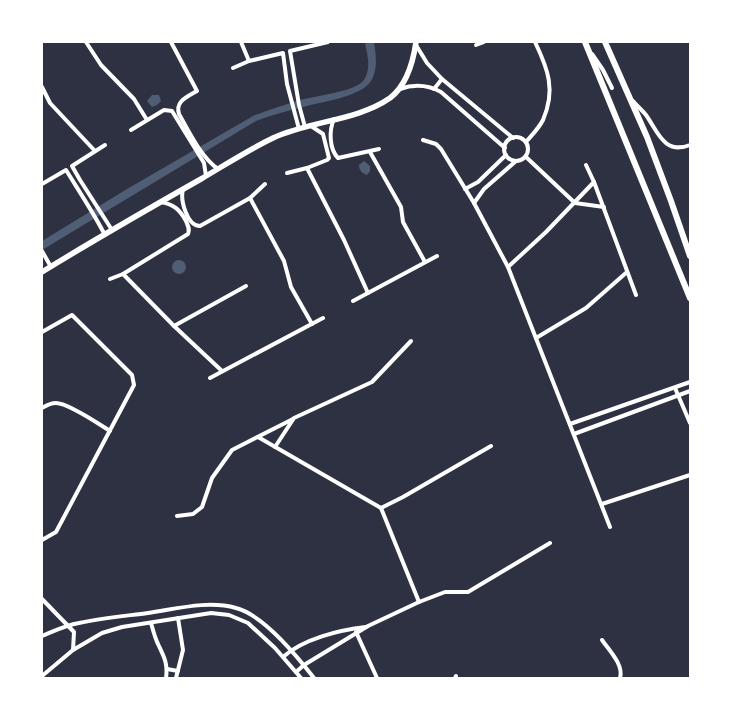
<svg xmlns="http://www.w3.org/2000/svg" width="732" height="720" viewBox="0 0 732 720" font-family="Arial,sans-serif">
  <style>
    .water { fill: #4f5d75 }
    .lines { fill: none; stroke-linecap: round; stroke-linejoin: round }
    .minor { stroke: #fff; stroke-width: 4 }
    .tertiary { stroke: #fff; stroke-width: 5.5 }
    .secondary { stroke: #fff; stroke-width: 6 }
  </style>
  <rect width="100%" height="100%" fill="#2d3142"/>
  <g class="water">
    <path d="M 368,42 L 374,42 C 376,54 378,70 371,81 C 361,97 321,102 303,107 C 287,111 272,115 256,121 L 42,250 L 42,241 L 127,189 L 253,116 C 268,110 284,105 300,100 C 314,96 355,92 364,80 C 371,68 368,57 365,44 Z"/>
    <polygon points="152,95 159,95 161,101 157,105 152,107 147,101"/>
    <path d="M 364,161 L 370,166 L 370,171 L 367,175 C 362,173 359,171 359,165 Z"/>
    <circle cx="179" cy="267" r="7"/>
  </g>
  <g class="lines">
    <g class="minor">
      <polyline points="86,42 101,65 134,99 147,120"/>
      <path d="M 171,42 L 197,91 C 187,97 175,101 179,114 C 189,132 201,157 218,169"/>
      <polyline points="241,42 249,61"/>
      <polyline points="416,45 427,63 442,79 513,138"/>
      <polyline points="476,45 484,42"/>
      <polyline points="592,54 603,70 612,88"/>
      <polyline points="233,68 249,61 283,53 287,84 299,129"/>
      <polyline points="42,87 50,103 95,151"/>
      <path d="M 400,89 C 414,84 428,85 441,92 L 505,148"/>
      <polyline points="434,89 442,79"/>
      <path d="M 633,101 C 637,106 642,110 646,115 C 658,132 664,155 690,145"/>
      <path d="M 334,119 C 329,130 329,149 338,158 L 379,149"/>
      <polyline points="305,127 299,105 290,51 328,42"/>
      <polyline points="131,130 164,110 172,111 204,163 206,176"/>
      <circle cx="516" cy="149" r="12"/>
      <polyline points="423,140 436,144 441,149 474,203 508,267 610,527"/>
      <path d="M 526,142 C 532,135 539,128 543,120 C 556,90 548,69 535,42"/>
      <polyline points="105,145 72,166 80,180 112,230"/>
      <polyline points="370,152 401,207 403,222 425,262"/>
      <polyline points="526,157 575,203 604,207"/>
      <polyline points="586,165 594,182 636,295"/>
      <polyline points="307,168 344,240 368,293"/>
      <polyline points="287,173 307,168 327,160 329,158 323,134 311,126"/>
      <path d="M 42,184 L 66,170 C 79,191 93,212 105,235"/>
      <path d="M 183,189 C 180,200 187,226 200,226 L 250,198 L 265,184"/>
      <polyline points="465,189 478,182 506,155"/>
      <polyline points="250,198 284,261 291,287 312,324"/>
      <polyline points="474,203 484,189 516,161"/>
      <polyline points="42,251 51,267"/>
      <polyline points="508,267 546,232 594,182"/>
      <polyline points="123,274 174,326 222,371"/>
      <path d="M 110,279 L 123,274 L 188,234 C 190,229 188,226 186,221 C 180,210 174,204 160,202"/>
      <polyline points="353,301 437,256"/>
      <polyline points="174,326 246,286"/>
      <polyline points="42,332 72,315 132,375 134,385 56,532 42,540"/>
      <polyline points="536,338 586,308 627,272"/>
      <polyline points="210,378 323,318"/>
      <polyline points="675,388 690,423"/>
      <path d="M 42,408 C 47,405 50,403 56,403 C 68,403 99,424 110,431"/>
      <polyline points="570,424 690,382"/>
      <polyline points="574,434 690,391"/>
      <polyline points="258,437 381,508 419,602"/>
      <polyline points="275,447 294,418 372,382 411,341"/>
      <polyline points="602,504 690,475"/>
      <polyline points="381,508 403,497 491,446"/>
      <polyline points="177,516 193,514 202,507 212,478 232,450 293,419"/>
      <polyline points="42,599 74,632 73,650"/>
      <path d="M 151,623 C 153,630 155,638 158,644 C 164,657 168,663 166,678"/>
      <polyline points="356,632 377,678"/>
      <path d="M 42,636 C 54,631 66,625 79,623 C 102,618 125,616 148,613 C 176,609 208,600 236,608 C 263,615 297,656 314,678"/>
      <path d="M 602,640 C 609,650 624,665 620,678"/>
      <path d="M 283,657 C 303,639 339,630 366,627"/>
      <polyline points="167,669 178,671"/>
      <polyline points="296,672 304,665 368,626 419,602 445,592 468,592 550,543"/>
      <polyline points="42,676 73,650 102,633 122,627 211,613 229,615 248,623 275,648 301,678"/>
      <polyline points="176,678 183,650 178,618"/>
      <polyline points="455,678 456,676"/>
    </g>
    <path class="tertiary" d="M 42,272 C 94,240 148,209 201,179 C 225,165 248,150 273,138 C 309,121 357,121 390,98 C 407,85 413,63 416,42"/>
    <g class="secondary">
      <polyline points="585,42 690,298"/>
      <polyline points="605,42 647,137 671,201 690,256"/>
    </g>
  </g>
  <rect width="732" height="720" fill="none" stroke="#ffffff" stroke-width="86"/>
</svg>
